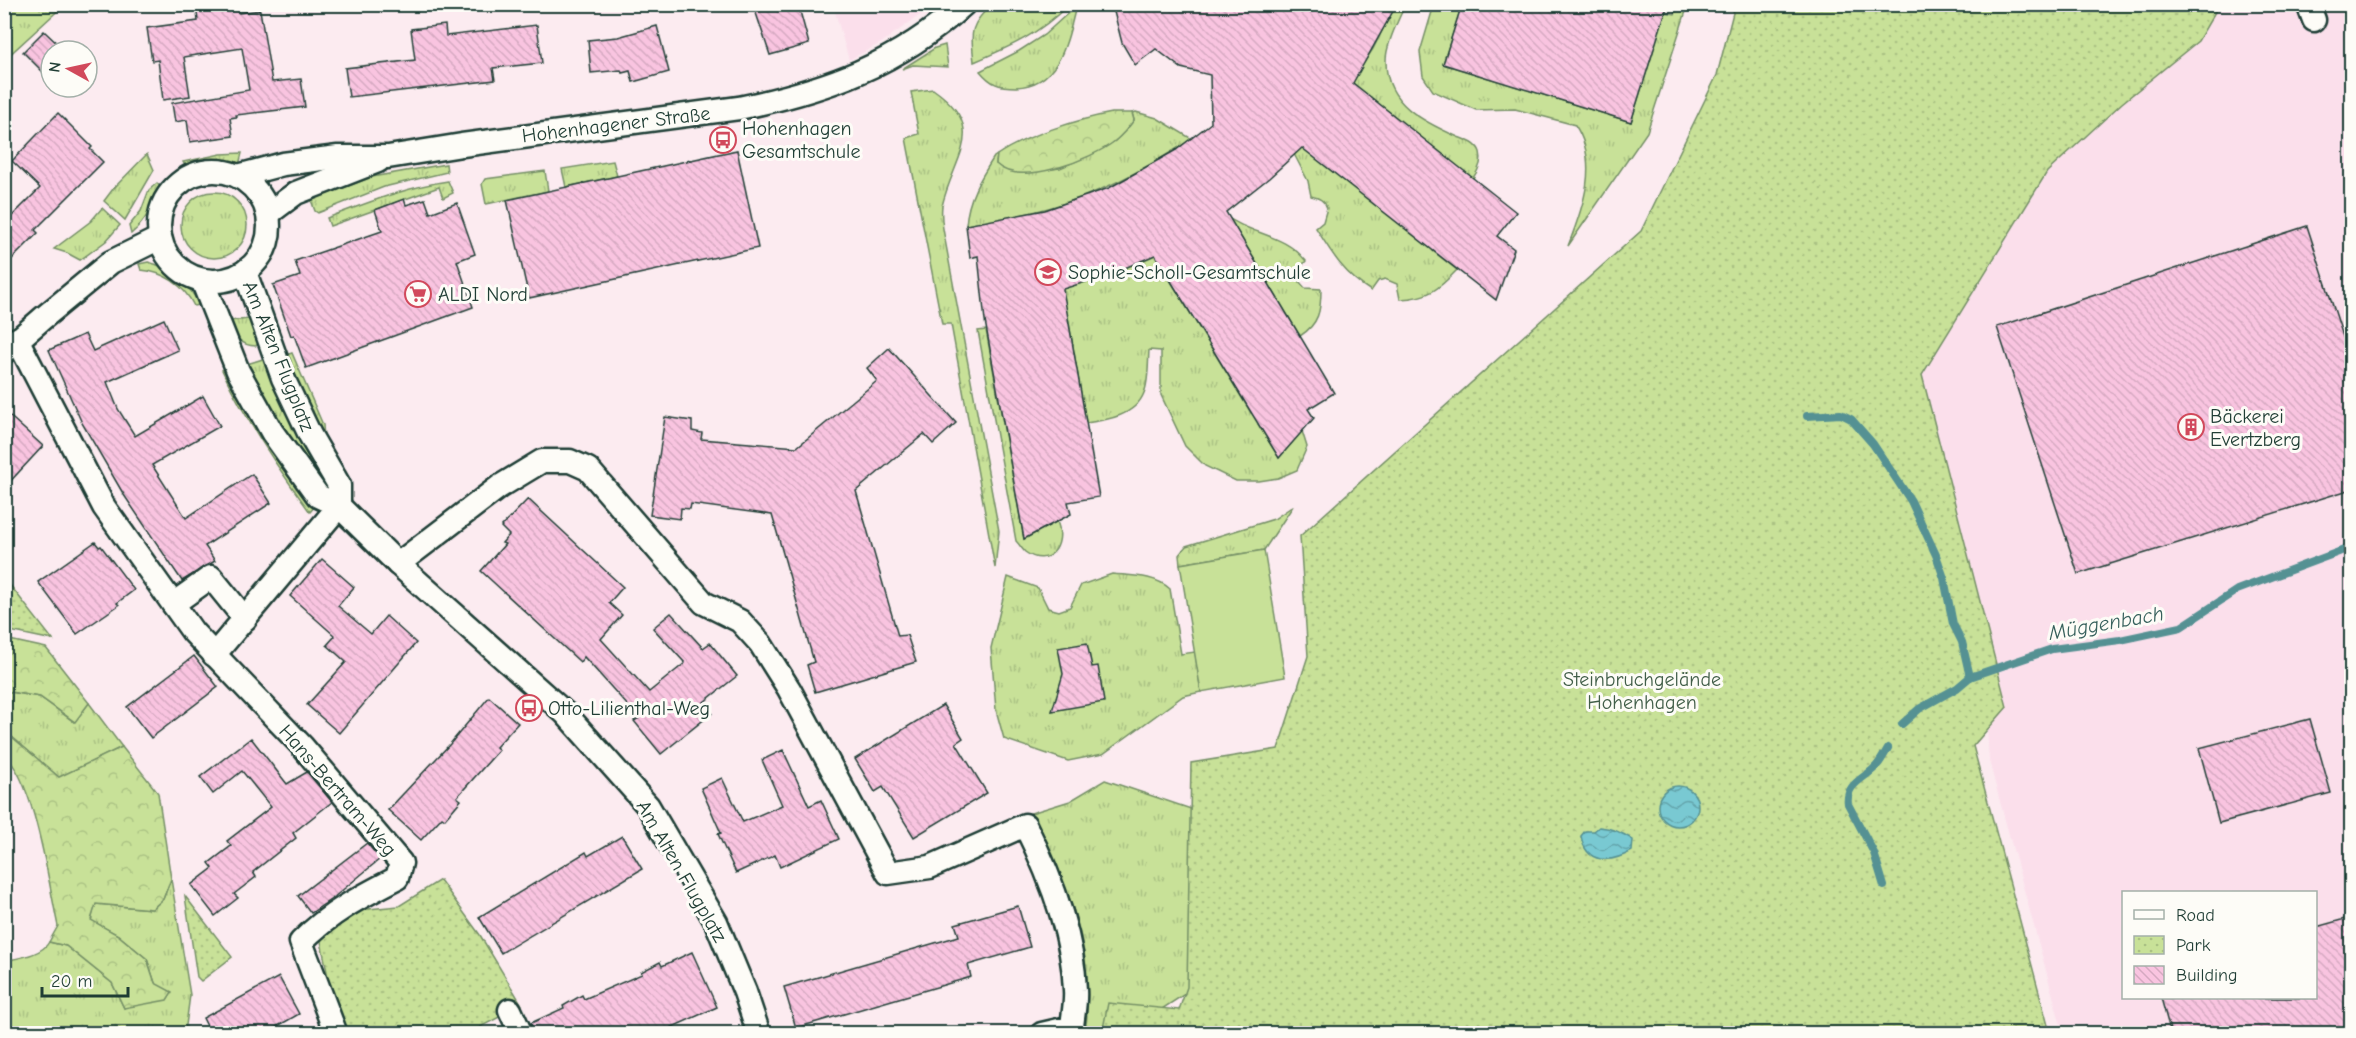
<svg xmlns="http://www.w3.org/2000/svg" width="2356" height="1038" viewBox="0 0 2356 1038" font-family="'Comic Neue',sans-serif">
  <style>
    .built { fill: #fbdfeb; fill-rule: evenodd }
    .grass { fill: url(#grass-tufts); stroke: #748f66; stroke-width: 1.5 }
    .forest { fill: url(#forest-crowns); stroke: #748f66; stroke-width: 1.5 }
    .park { fill: url(#park-dots); stroke: #748f66; stroke-width: 1.5 }
    .garden { fill: #c8e198; stroke: #748f66; stroke-width: 1.5 }
    .water { fill: url(#water-waves); stroke: #559193; stroke-width: 1.5 }
    .lines { fill: none; stroke-linecap: round; stroke-linejoin: round }
    .stream { stroke: #559193; stroke-width: 8 }
    .building { fill: url(#building-back-hatch); stroke: #1f3d34; stroke-width: 1.5 }
    .street-casing { stroke: #1f3d34; stroke-width: 27 }
    .street { stroke: #fdfcf7; stroke-width: 22 }
    .labels { text-anchor: middle; stroke-width: 6; stroke-linejoin: round; paint-order: stroke }
    .street-label { font-size: 20px; fill: #1f3d34; stroke: #fdfcf7 }
    .poi-label { font-size: 20px; fill: #1f3d34; stroke: #fdfcf7; text-anchor: start }
    .park-label { font-size: 20px; fill: #415e48; stroke: #fdfcf7 }
    .water-label { font-size: 21px; font-style: italic; fill: #36605c; stroke: #fdfcf7 }
  </style>
  <defs>
    <pattern id="grass-tufts" width="24" height="20" patternUnits="userSpaceOnUse" patternTransform="scale(1.5)"><rect width="24" height="20" fill="#c8e198"/><path d="M3 7l-1-3M5 7V3M7 7l1-3M15 17l-1-3M17 17v-4M19 17l1-3" fill="none" stroke="#abc284"/></pattern>
    <pattern id="forest-crowns" width="20" height="18" patternUnits="userSpaceOnUse" patternTransform="scale(1.5)"><rect width="20" height="18" fill="#c8e198"/><path d="M2 6a3 3 0 1 1 6 0M12 15a3 3 0 1 1 6 0" fill="none" stroke="#abc284"/></pattern>
    <pattern id="park-dots" width="8" height="8" patternUnits="userSpaceOnUse" patternTransform="scale(1.5)"><rect width="8" height="8" fill="#c8e198"/><path d="M2 2h.1M6 6h.1" fill="none" stroke="#abc284" stroke-width="1.8" stroke-linecap="round"/></pattern>
    <pattern id="water-waves" width="16" height="10" patternUnits="userSpaceOnUse" patternTransform="scale(1.5)"><rect width="16" height="10" fill="#79c9d2"/><path d="M0 5q4-4 8 0t8 0" fill="none" stroke="#63a4ab"/></pattern>
    <pattern id="building-back-hatch" width="6" height="6" patternUnits="userSpaceOnUse" patternTransform="scale(1.5)"><rect width="6" height="6" fill="#f9c4e0"/><path d="M-1 5l2 2M0 0l6 6M5-1l2 2" fill="none" stroke="#d5a9c1"/></pattern>
  </defs>
  <rect width="100%" height="100%" fill="#fcebf0"/>
  <filter id="ink" filterUnits="userSpaceOnUse"><feTurbulence type="fractalNoise" baseFrequency=".0167" numOctaves="2"/><feDisplacementMap in="SourceGraphic" scale="12" xChannelSelector="R" yChannelSelector="G"/><feConvolveMatrix kernelMatrix="1 2 1 2 8 2 1 2 1" color-interpolation-filters="sRGB"/></filter>
  <g filter="url(#ink)">
    <g class="built">
      <polygon points="833,5 833,4 934,5 881,43 849,60"/>
      <path d="M 2209,5 L 2351,5 L 2351,1033 L 2063,1033 L 1989,761 L 1987,727 L 1922,375 L 2042,171 ZM 2124,892 L 2316,892 L 2316,998 L 2124,998 Z"/>
    </g>
    <g class="grass">
      <polygon points="5,4 64,4 64,5 5,59"/>
      <path d="M 991,5 L 992,4 L 1068,5 C 1039,34 1012,46 974,62 C 971,32 969,26 991,5 Z"/>
      <path d="M 1395,5 L 1405,5 C 1399,19 1385,46 1386,62 C 1386,104 1424,122 1458,137 C 1466,140 1477,143 1480,152 C 1483,162 1478,171 1473,178 L 1333,110 L 1373,49 Z"/>
      <path d="M 1434,5 L 1462,5 L 1443,64 L 1631,122 L 1665,12 L 1675,14 L 1678,5 L 1688,5 L 1647,132 L 1568,246 C 1583,208 1600,162 1575,125 L 1515,109 L 1476,110 L 1433,91 L 1423,76 L 1420,52 Z"/>
      <path d="M 1076,6 C 1067,42 1060,85 1016,87 C 998,87 991,84 980,71 L 1019,51 L 1044,35 Z"/>
      <polygon points="945,45 948,67 913,65 902,69 935,48"/>
      <path d="M 933,89 C 990,129 954,155 942,206 C 941,213 942,222 943,229 L 999,531 L 995,568 L 951,324 L 942,324 L 906,138 L 919,134 L 911,92 Z"/>
      <path d="M 1136,112 L 1157,118 L 1192,139 C 1114,190 1058,212 966,225 C 968,198 980,179 994,157 L 997,155 L 996,164 L 1020,173 L 1060,168 L 1081,159 L 1115,141 L 1134,120 L 1132,113 Z"/>
      <path d="M 1324,122 L 1434,248 L 1433,251 L 1457,270 C 1438,290 1428,298 1400,299 L 1397,284 L 1385,279 L 1378,281 L 1371,291 C 1344,274 1332,254 1316,228 L 1323,222 L 1327,208 C 1324,200 1319,198 1311,196 L 1308,181 L 1294,154 Z"/>
      <polygon points="242,153 239,165 220,161 186,167 183,162 221,154"/>
      <polygon points="147,154 154,170 125,220 104,201 113,189"/>
      <polygon points="613,161 617,176 566,187 562,169"/>
      <polygon points="446,164 447,172 384,187 318,213 315,211 311,200 372,177"/>
      <polygon points="545,171 548,191 486,204 482,184 485,179"/>
      <path d="M 448,181 L 453,193 L 443,198 L 439,187 L 330,226 L 327,218 C 367,203 406,187 448,181 Z"/>
      <path d="M 157,183 L 161,188 C 151,205 147,221 131,234 L 129,226 L 141,211 L 149,190 Z"/>
      <circle cx="214" cy="225" r="33"/>
      <polygon points="102,208 120,225 106,241 80,260 67,253 54,249 91,221"/>
      <path d="M 1223,214 C 1249,235 1284,233 1306,261 L 1297,271 L 1298,280 L 1305,288 L 1321,289 C 1321,310 1319,324 1300,336 L 1241,237 Z"/>
      <path d="M 1186,239 L 1170,280 L 1251,413 L 1254,411 L 1260,422 L 1258,424 L 1279,458 L 1302,431 L 1307,447 L 1297,470 L 1278,478 L 1259,481 L 1236,481 L 1205,466 L 1185,446 L 1161,395 L 1161,351 L 1149,350 C 1148,363 1149,381 1144,393 C 1135,416 1107,420 1086,423 L 1068,317 L 1030,297 C 1087,282 1134,265 1186,239 Z"/>
      <path d="M 148,262 C 169,267 190,284 199,305 L 194,306 C 184,285 164,272 141,270 L 139,264 Z"/>
      <path d="M 250,319 L 259,342 L 256,346 C 240,346 234,335 228,321 Z"/>
      <path d="M 986,330 L 1024,539 L 1057,521 C 1067,546 1048,569 1025,552 C 1022,549 1019,544 1016,541 L 978,331 Z"/>
      <polygon points="292,353 323,425 324,438 310,415 286,355"/>
      <polygon points="266,358 329,483 325,486 288,436 247,364"/>
      <path d="M 227,368 L 315,506 L 310,512 C 277,467 246,421 222,370 Z"/>
      <polygon points="1293,506 1264,550 1180,564 1179,555 1186,546 1274,519"/>
      <path d="M 1112,574 C 1132,576 1155,575 1170,589 L 1181,654 L 1195,652 L 1201,692 L 1183,696 L 1103,754 L 1068,761 L 1004,739 L 996,710 L 991,648 L 1008,577 L 1038,588 L 1048,608 L 1059,611 L 1070,607 L 1081,585 Z"/>
      <polygon points="4,691 40,697 74,722 89,703 122,747 59,778 5,731"/>
      <path d="M 1105,780 L 1194,810 L 1191,990 L 1125,1033 L 1085,1033 C 1097,949 1068,887 1031,813 L 1070,801 Z"/>
      <path d="M 171,879 L 190,995 L 185,1033 L 5,1033 L 4,961 C 18,958 42,955 49,942 L 66,946 L 112,983 L 124,1008 L 155,983 L 147,959 L 118,935 L 91,921 L 95,904 L 152,909 L 163,899 Z"/>
    </g>
    <g class="forest">
      <path d="M 1112,113 L 1132,113 L 1134,120 C 1129,127 1122,135 1115,141 C 1092,159 1020,188 996,164 L 997,155 C 1024,136 1079,119 1112,113 Z"/>
      <polygon points="5,639 46,648 89,703 75,722 40,697 5,691"/>
      <path d="M 5,731 L 59,777 L 122,747 L 158,793 L 171,879 L 163,899 L 152,909 L 96,904 L 91,920 L 118,935 L 147,959 L 155,983 L 172,992 L 167,1000 L 124,1008 L 112,983 L 66,946 L 49,942 L 58,926 C 49,886 35,781 5,756 Z"/>
    </g>
    <g class="park">
      <polygon points="1735,5 2219,5 2198,41 2122,103 2047,172 1922,375 2007,707 1973,746 2050,1033 1102,1034 1108,1003 1179,1010 1187,987 1191,763 1278,749 1308,656 1300,536 1641,231 1717,75"/>
      <polygon points="10,585 53,640 5,630 5,589"/>
      <polygon points="440,880 480,935 522,1005 469,1033 347,1033 331,993 321,941 327,933 358,910 399,906"/>
      <polygon points="185,896 232,957 201,981 197,977"/>
    </g>
    <polygon class="garden" points="1264,550 1285,677 1201,692 1180,564"/>
    <g class="water">
      <circle cx="1678" cy="806" r="20"/>
      <path d="M 1599,827 C 1612,828 1622,832 1633,840 L 1632,851 C 1611,863 1586,865 1581,836 L 1585,831 L 1594,831 Z"/>
    </g>
    <g class="lines">
      <g class="stream">
        <polyline points="1807,416 1841,414 1851,419 1873,444 1911,501 1936,555 1944,578 1953,624 1962,642 1970,677"/>
        <polyline points="1902,724 1919,709 1957,688 1970,677 2052,649 2120,640 2181,627 2237,590 2352,547"/>
        <path d="M 1884,886 L 1874,853 L 1848,804 C 1845,782 1868,778 1878,764 C 1882,759 1885,753 1888,748"/>
      </g>
    </g>
    <g class="building">
      <polygon points="196,4 237,4 239,13 260,10 272,82 301,79 305,107 236,115 237,117 230,118 233,136 190,142 187,120 175,122 172,103 249,90 242,48 184,57 190,96 163,100 158,60 152,61 147,28 198,21"/>
      <polygon points="753,4 798,4 809,44 770,55"/>
      <polygon points="1112,4 1257,4 1258,10 1293,4 1397,4 1353,83 1516,212 1497,236 1514,249 1496,300 1302,148 1269,178 1226,212 1334,393 1308,409 1314,418 1279,458 1155,255 1111,274 1063,289 1099,497 1068,502 1071,514 1024,539 985,321 978,256 970,258 966,225 1045,210 1109,188 1176,150 1211,123 1210,75 1181,68 1156,49 1135,65 1122,43"/>
      <polygon points="1462,4 1668,4 1631,122 1443,64"/>
      <polygon points="445,25 446,36 537,25 542,63 493,68 495,80 349,97 345,68 415,60 411,29"/>
      <polygon points="657,26 669,72 633,82 630,71 622,73 621,70 591,73 588,40 618,37"/>
      <polygon points="44,31 65,51 51,51 51,80 23,52"/>
      <polygon points="58,113 92,147 90,149 103,162 35,230 38,233 4,267 4,224 40,188 12,161"/>
      <polygon points="737,150 758,248 529,298 507,200"/>
      <polygon points="404,199 406,205 425,199 430,213 457,203 475,254 457,261 473,307 306,368 294,335 291,336 273,285 300,276 295,261 382,231 375,210"/>
      <polygon points="2307,226 2352,364 2352,489 2078,574 1997,327"/>
      <polygon points="164,319 178,350 107,382 118,409 135,436 203,396 220,426 152,465 186,518 252,474 271,503 205,546 215,561 182,581 124,495 82,423 49,350 85,334 93,351"/>
      <polygon points="889,348 956,423 933,444 924,434 856,491 898,636 907,635 916,662 815,692 807,665 814,662 772,515 691,504 690,509 681,508 680,519 650,515 665,417 692,421 692,431 702,433 701,439 797,447 877,381 867,368"/>
      <polygon points="4,411 43,446 4,488"/>
      <polygon points="528,499 623,587 609,603 622,615 601,639 649,692 685,663 653,628 671,613 703,648 710,643 737,676 704,702 712,713 661,754 634,721 639,718 584,657 580,662 481,571 505,544 502,543 509,535 501,527"/>
      <polygon points="95,542 99,547 101,546 134,590 117,603 119,605 77,634 38,582"/>
      <polygon points="322,559 354,587 338,606 371,634 386,616 416,643 339,733 307,705 346,662 327,645 335,636 290,596"/>
      <polygon points="1087,643 1092,667 1098,666 1104,702 1052,711 1063,674 1058,648"/>
      <polygon points="194,656 218,687 151,738 127,707"/>
      <polygon points="489,697 518,723 496,747 499,750 457,797 461,800 445,819 442,817 421,840 388,810 450,744"/>
      <polygon points="943,705 963,738 956,743 987,793 914,837 883,787 875,792 855,759"/>
      <polygon points="2310,719 2331,793 2219,823 2199,748"/>
      <polygon points="251,738 287,784 307,772 332,802 293,833 296,838 253,872 256,877 234,894 238,898 215,916 191,885 213,868 209,863 231,846 227,841 271,807 242,771 213,794 200,777"/>
      <polygon points="783,750 809,806 821,800 839,839 780,867 775,855 736,873 718,834 721,833 701,788 722,778 743,822 782,805 762,760"/>
      <polygon points="622,836 642,869 501,953 479,917 586,852 588,856"/>
      <polygon points="367,843 380,859 333,898 311,913 298,896"/>
      <polygon points="1018,906 1030,947 968,965 971,977 796,1028 784,987 959,936 955,924"/>
      <polygon points="2352,917 2352,1034 2171,1034 2161,998 2316,998 2316,927"/>
      <polygon points="692,952 717,1007 657,1034 534,1034 531,1023 564,1008 563,1006 582,995 584,999 642,974 641,972 660,962 662,966"/>
      <polygon points="279,977 299,1014 264,1034 211,1034 203,1018"/>
    </g>
    <g class="lines">
      <defs>
        <g id="street">
          <polyline points="2308,4 2314,20"/>
          <circle cx="214" cy="226" r="55"/>
          <path d="M 238,176 L 283,164 L 338,157 L 388,157 L 462,145 L 739,108 C 826,90 897,65 964,4"/>
          <polyline points="268,214 296,193 378,161"/>
          <polyline points="245,272 283,378 310,435 339,485 339,506"/>
          <polyline points="202,280 238,371 272,432 318,496 339,506 398,564 565,713 648,806 716,922 745,992 759,1034"/>
          <path d="M 17,339 L 104,507 L 193,632 L 302,746 L 401,863 L 397,878 C 362,896 329,913 301,942 L 336,1034"/>
          <polyline points="4,352 43,318 111,262 160,238"/>
          <path d="M 398,564 L 499,487 L 542,461 L 570,461 L 588,469 L 704,603 L 740,621 L 760,643 L 789,689 L 888,873 L 930,867 L 1025,825 C 1050,875 1073,933 1075,990 C 1076,1002 1073,1015 1072,1027 L 1042,1034"/>
          <polyline points="173,604 211,577 245,619"/>
          <polyline points="214,655 339,506"/>
          <polyline points="510,1010 521,1034"/>
        </g>
      </defs>
      <use href="#street" class="street-casing"/>
      <use href="#street" class="street"/>
    </g>
  </g>
  <defs>
    <symbol id="bus-ring" viewBox="-11 -11 22 22"><circle r="9.5" fill="#fdfcf7" stroke="#d1495b" stroke-width="1.5"/><path d="M-5-6H5V4H4V6H2V4H-2V6H-4V4H-5ZM-3.5-4V0h7V-4ZM-3.5 1.2v1.5H-2V1.2ZM2 1.2v1.5H3.5V1.2Z" fill="#d1495b"/></symbol>
    <symbol id="school-ring" viewBox="-11 -11 22 22"><circle r="9.5" fill="#fdfcf7" stroke="#d1495b" stroke-width="1.5"/><path d="M0-5L7-2L0 1L-7-2ZM-4 1L0 2.5L4 1V4Q0 6-4 4Z" fill="#d1495b"/></symbol>
    <symbol id="supermarket-ring" viewBox="-11 -11 22 22"><circle r="9.5" fill="#fdfcf7" stroke="#d1495b" stroke-width="1.5"/><path d="M-6-5.5h2.5l.6 2H6L4.5 2H-2.5L-4.4-4H-6ZM-1.5 3.2a1.3 1.3 0 1 0 .1 0ZM3 3.2a1.3 1.3 0 1 0 .1 0Z" fill="#d1495b"/></symbol>
    <symbol id="building-ring" viewBox="-11 -11 22 22"><circle r="9.5" fill="#fdfcf7" stroke="#d1495b" stroke-width="1.5"/><path d="M-4-6H4V6H1V3H-1V6H-4ZM-2.5-4.3h1.7v1.8h-1.7ZM.8-4.3h1.7v1.8H.8ZM-2.5-1h1.7V.8h-1.7ZM.8-1h1.7V.8H.8Z" fill="#d1495b"/></symbol>
  </defs>
  <g fill-rule="evenodd">
    <use href="#bus-ring" x="708" y="125" width="30" height="30"/>
    <use href="#school-ring" x="1033" y="257" width="30" height="30"/>
    <use href="#supermarket-ring" x="403" y="279" width="30" height="30"/>
    <use href="#building-ring" x="2176" y="412" width="30" height="30"/>
    <use href="#bus-ring" x="514" y="693" width="30" height="30"/>
  </g>
  <g class="labels">
    <g class="street-label">
      <text transform="translate(616 124) rotate(-7)" y="7">Hohenhagener Straße</text>
      <text transform="translate(279 356) rotate(68)" y="7">Am Alten Flugplatz</text>
      <text transform="translate(338 790) rotate(49)" y="7">Hans-Bertram-Weg</text>
      <text transform="translate(682 871) rotate(60)" y="7">Am Alten Flugplatz</text>
    </g>
    <g class="poi-label">
      <text x="742" y="135">Hohenhagen<tspan x="742" dy="23">Gesamtschule</tspan></text>
      <text x="1068" y="279">Sophie-Scholl-Gesamtschule</text>
      <text x="438" y="301">ALDI Nord</text>
      <text x="2210" y="423">Bäckerei<tspan x="2210" dy="23">Evertzberg</tspan></text>
      <text x="548" y="715">Otto-Lilienthal-Weg</text>
    </g>
    <g class="park-label">
      <text x="1642" y="686">Steinbruchgelände<tspan x="1642" dy="23">Hohenhagen</tspan></text>
    </g>
    <g class="water-label">
      <text transform="translate(2106 623) rotate(-10)" y="7">Müggenbach</text>
    </g>
  </g>
  <rect width="2356" height="1038" fill="none" stroke="#fdfcf7" stroke-width="24"/>
  <rect x="12" y="12" width="2332" height="1014" fill="none" stroke="#1f3d34" stroke-width="2" filter="url(#ink)"/>
  <rect x="2122" y="891" width="195" height="108" fill="#fdfcf7" stroke="#a4b0a9" stroke-width="1.5"/>
  <rect x="2134" y="910" width="30" height="9" fill="#fdfcf7" stroke="#a4b0a9" stroke-width="1.5"/>
  <text x="2176" y="921" font-size="18" fill="#1f3d34">Road</text>
  <rect x="2134" y="936" width="30" height="18" fill="url(#park-dots)" stroke="#a4b0a9" stroke-width="1.5"/>
  <text x="2176" y="951" font-size="18" fill="#1f3d34">Park</text>
  <rect x="2134" y="966" width="30" height="18" fill="url(#building-back-hatch)" stroke="#a4b0a9" stroke-width="1.5"/>
  <text x="2176" y="981" font-size="18" fill="#1f3d34">Building</text>
  <g transform="translate(69 69) rotate(278)"><circle r="28" fill="#fdfcf7" stroke="#a4b0a9" stroke-width="1.5"/>
  <path d="M0-4.5L10 22L0 15L-10 22Z" fill="#d1495b"/>
  <text y="-9" font-size="16" font-weight="bold" text-anchor="middle" fill="#1f3d34">N</text>
  </g>
  <path d="M42 987v9h86v-9" fill="none" stroke="#1f3d34" stroke-width="3"/>
  <text x="51" y="987" font-size="18" fill="#1f3d34" stroke="#fdfcf7" stroke-width="4.5" paint-order="stroke">20 m</text>
</svg>
